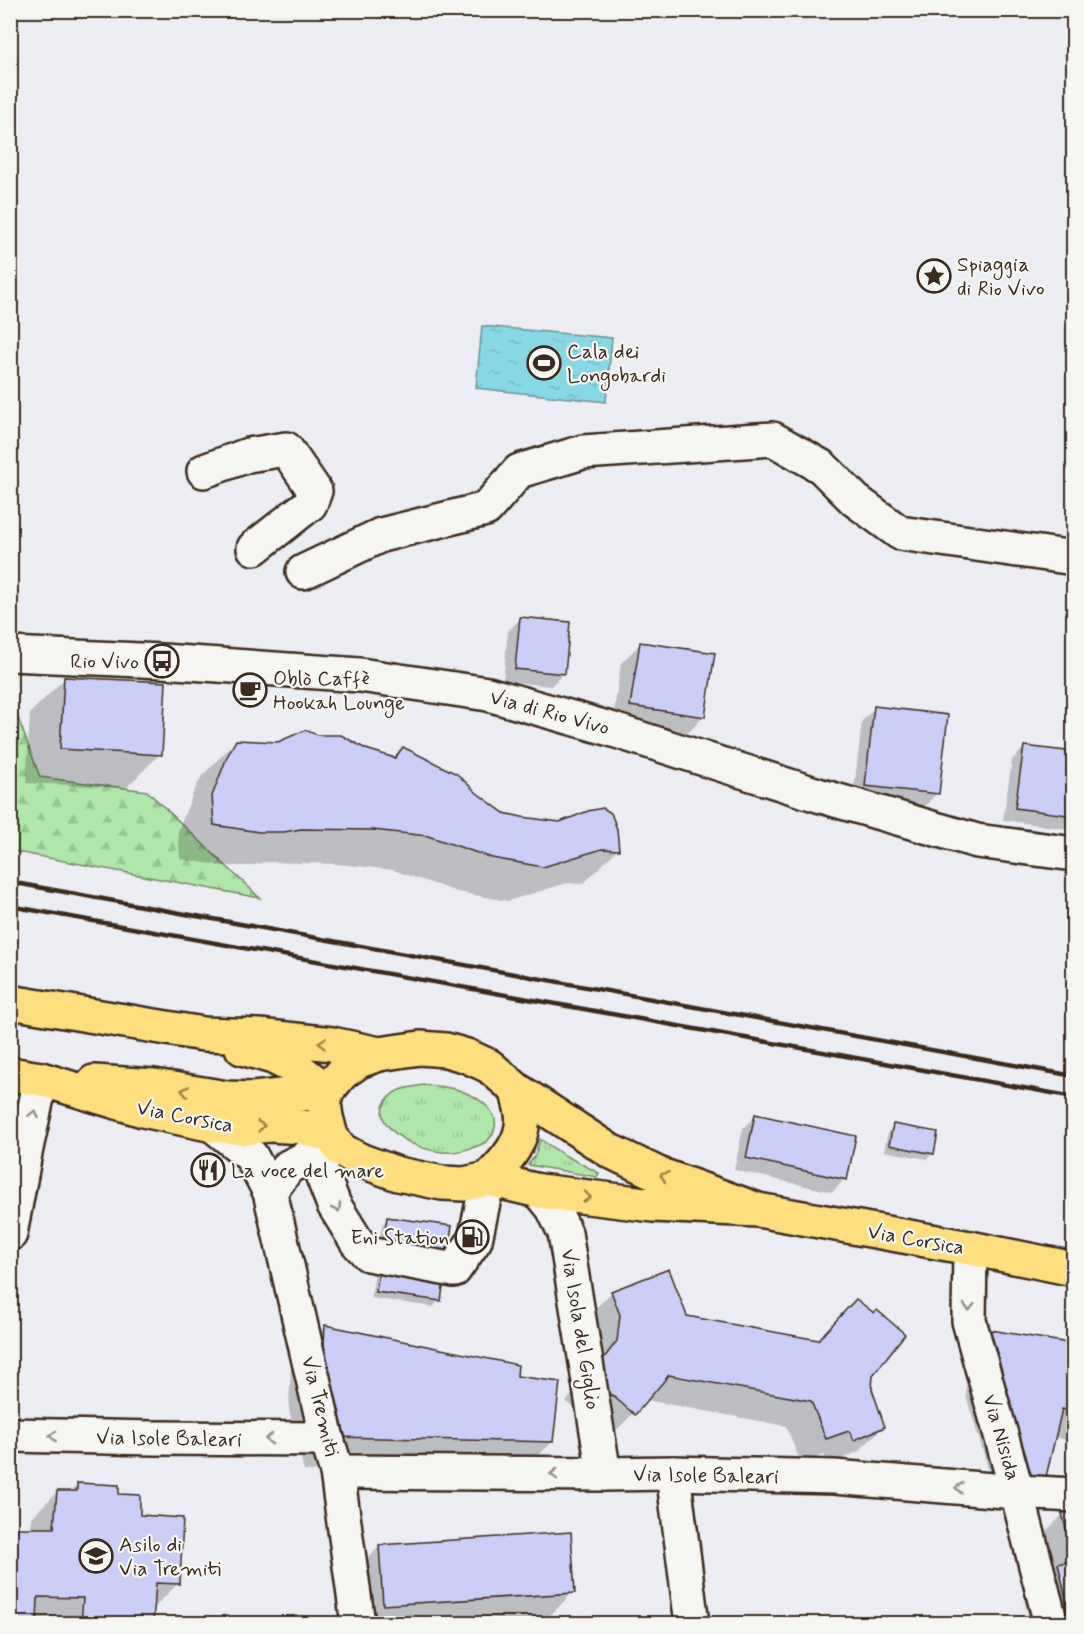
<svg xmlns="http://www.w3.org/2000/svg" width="1084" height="1634" viewBox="0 0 1084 1634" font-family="Mynerve,sans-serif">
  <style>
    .grass { fill: url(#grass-tufts); stroke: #768864; stroke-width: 1.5 }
    .forest { fill: url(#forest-firs); stroke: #768864; stroke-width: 1.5 }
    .water { fill: url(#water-ripples); stroke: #6a9296; stroke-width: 1.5 }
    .shadow { fill: #0003 }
    .building { fill: #cbcff7; stroke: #3b2a1e; stroke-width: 1.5 }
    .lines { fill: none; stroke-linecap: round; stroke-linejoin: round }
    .minor-casing { stroke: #3b2a1e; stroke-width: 38 }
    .major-casing { stroke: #3b2a1e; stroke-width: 38 }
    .minor { stroke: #f6f6f2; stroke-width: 33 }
    .major { stroke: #fedf80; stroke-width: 33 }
    .rail { stroke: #3b2a1e; stroke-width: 4.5 }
    .oneway { stroke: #9c844f }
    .oneway2 { stroke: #989088 }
    .labels { text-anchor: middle; stroke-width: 4.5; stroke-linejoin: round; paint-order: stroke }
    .poi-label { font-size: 21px; fill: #3b2a1e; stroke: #f6f6f2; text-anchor: start }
    .street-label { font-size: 21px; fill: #3b2a1e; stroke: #f6f6f2 }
  </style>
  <defs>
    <pattern id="grass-tufts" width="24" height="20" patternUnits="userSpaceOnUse" patternTransform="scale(1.5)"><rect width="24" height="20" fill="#b0e7ab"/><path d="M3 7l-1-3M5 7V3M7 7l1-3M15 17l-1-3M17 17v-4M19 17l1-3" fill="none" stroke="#98c693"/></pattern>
    <pattern id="forest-firs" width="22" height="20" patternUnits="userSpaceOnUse" patternTransform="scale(1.5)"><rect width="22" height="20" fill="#b0e7ab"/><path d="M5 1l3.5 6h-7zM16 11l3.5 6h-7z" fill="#98c693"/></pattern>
    <pattern id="water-ripples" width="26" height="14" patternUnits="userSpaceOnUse" patternTransform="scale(1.5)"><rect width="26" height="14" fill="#89d8e6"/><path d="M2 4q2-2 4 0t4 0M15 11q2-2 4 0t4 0" fill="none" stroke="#77bac5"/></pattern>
  </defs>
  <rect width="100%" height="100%" fill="#edeef3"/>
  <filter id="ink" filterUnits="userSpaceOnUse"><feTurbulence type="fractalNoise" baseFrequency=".0167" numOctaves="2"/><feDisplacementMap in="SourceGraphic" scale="12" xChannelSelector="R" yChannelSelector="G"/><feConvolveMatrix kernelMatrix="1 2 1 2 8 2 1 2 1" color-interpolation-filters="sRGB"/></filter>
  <g filter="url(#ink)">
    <g class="grass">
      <path d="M 423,1085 C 436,1086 451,1086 464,1092 C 479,1098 501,1112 494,1131 C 493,1136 487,1142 482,1144 C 477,1147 470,1148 464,1150 C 440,1157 405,1146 388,1126 C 382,1119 380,1110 386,1101 C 389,1097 394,1092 400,1090 C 407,1087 415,1087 423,1085 Z"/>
      <polygon points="540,1139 564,1155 599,1173 597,1177 528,1165 535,1156"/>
    </g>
    <polygon class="forest" points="11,699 40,777 147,791 260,898 11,851"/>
    <polygon class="water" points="482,326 612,338 606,402 476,388"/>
    <g class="shadow">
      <polygon points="521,618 564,673 551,686 503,681 508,631"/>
      <polygon points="640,644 704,716 685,736 612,725 621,663"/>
      <polygon points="64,679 160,754 126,788 26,783 30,713"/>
      <polygon points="875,708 937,793 925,806 853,798 862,721"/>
      <polygon points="236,741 366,750 394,759 404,749 476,794 504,814 618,849 583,884 567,883 508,901 457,892 393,870 338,864 265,862 249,866 224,866 180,859 178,831 193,793 202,776"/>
      <polygon points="1025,747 1074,754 1074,830 1003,820 1012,760"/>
      <polygon points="756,1116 845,1179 832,1192 734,1170 743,1128"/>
      <polygon points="894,1125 933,1153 927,1159 884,1151 888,1132"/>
      <polygon points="388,1218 439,1301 433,1307 371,1298 382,1225"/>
      <polygon points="612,1292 686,1317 871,1390 883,1427 858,1452 829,1464 824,1455 801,1463 786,1426 646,1400 609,1438 566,1402 593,1368 587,1317"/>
      <polygon points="326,1327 515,1378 552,1442 518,1476 304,1471 289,1409 291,1361"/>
      <polygon points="992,1331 1074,1346 1074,1442 1054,1437 1044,1476 1019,1501 997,1498 966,1396 967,1356"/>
      <polygon points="78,1484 117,1496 139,1517 178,1583 153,1609 152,1624 59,1624 59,1622 36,1622 34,1624 10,1624 10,1530 31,1530 32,1517 57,1492 70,1492"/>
      <polygon points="1074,1512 1074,1624 1030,1624 1024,1600 1038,1586 1029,1549 1063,1514"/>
      <polygon points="380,1546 573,1592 542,1624 348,1624 346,1580"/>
    </g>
    <g class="building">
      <polygon points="520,617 570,622 565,674 515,669"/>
      <polygon points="640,642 715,653 705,717 630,706"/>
      <polygon points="64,677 166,682 162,755 60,749"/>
      <polygon points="874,706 948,715 939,794 865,786"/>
      <polygon points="305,730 318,735 341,735 366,749 395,758 403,747 457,774 477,793 504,813 522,817 560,822 588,811 603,808 611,813 617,829 619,850 602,849 543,867 492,858 428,836 373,830 301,829 284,832 259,832 214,825 212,796 227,757 236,740 278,742"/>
      <polygon points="1024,746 1074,752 1074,816 1015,808"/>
      <polygon points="755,1114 856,1136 847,1180 746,1158"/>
      <polygon points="893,1124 938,1132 934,1154 889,1145"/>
      <polygon points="387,1217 452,1226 441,1301 376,1292"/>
      <polygon points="669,1269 687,1316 818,1340 856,1299 874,1313 877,1310 905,1334 873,1375 872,1389 885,1427 854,1440 849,1431 826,1439 811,1401 669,1375 635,1415 590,1376 617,1341 620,1315 611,1291"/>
      <polygon points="325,1325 518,1365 517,1376 560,1382 553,1442 338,1437 323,1362"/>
      <polygon points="991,1330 1074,1344 1074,1412 1062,1409 1046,1477 1021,1474 990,1370"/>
      <polygon points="77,1483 119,1485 119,1494 140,1495 140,1515 183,1518 180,1584 156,1583 153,1624 81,1624 83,1598 38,1597 37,1623 10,1623 10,1528 54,1528 57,1491 77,1491"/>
      <polygon points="1074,1510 1074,1560 1062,1513"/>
      <polygon points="571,1532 575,1593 383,1605 379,1545"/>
      <polygon points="1074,1560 1074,1624 1072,1624 1058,1564"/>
    </g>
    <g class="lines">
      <defs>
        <g id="minor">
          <polyline points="204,471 248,455 286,449 315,491 310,504 254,548"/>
          <polyline points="303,572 381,535 486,509 519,471 583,452 773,439 822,467 855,500 900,533 1074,558"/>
          <polyline points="10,654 162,661 360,675 488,694 607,728 818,795 977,841 1074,854"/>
          <polyline points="213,1125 251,1156 270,1192 327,1439 337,1472 358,1624"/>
          <polyline points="314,1154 334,1205 357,1242 368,1254 454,1270 475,1240 488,1179"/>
          <polyline points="539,1191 553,1208 565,1233 604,1474"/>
          <polyline points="270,1192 288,1167 314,1154 337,1151"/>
          <polyline points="10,1234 25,1153 41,1079"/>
          <polyline points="970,1248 969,1321 1017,1492 1051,1624"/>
          <polyline points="10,1435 154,1438 327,1439"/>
          <polyline points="337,1472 604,1474 673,1473 834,1477 1017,1492 1074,1495"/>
          <polyline points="673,1473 692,1624"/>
        </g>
        <g id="major">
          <polyline points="10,1002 203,1034 259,1036 332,1044 379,1054"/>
          <polyline points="242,1048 273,1057 301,1071 327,1091"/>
          <polyline points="10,1074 41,1079 143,1110 213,1125 244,1128 269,1125 303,1127 331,1136"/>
          <polyline points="94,1082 154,1086 227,1098 253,1099 327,1091"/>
          <path d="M 488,1179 C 506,1161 526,1140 522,1113 C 521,1106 518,1098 517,1090"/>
          <polyline points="758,1210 658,1174 610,1151 517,1090 489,1066 467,1056 446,1050 420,1048 379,1054 359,1061 342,1073 327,1091 324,1103 326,1117 331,1136 341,1150 362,1161 398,1174 442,1183 464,1184 488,1179 539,1191 653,1205 758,1210 970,1248 1074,1269"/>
        </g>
      </defs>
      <use href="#minor" class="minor-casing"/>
      <use href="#major" class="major-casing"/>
      <use href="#minor" class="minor"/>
      <use href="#major" class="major"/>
      <g class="rail">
        <polyline points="10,882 1074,1076"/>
        <polyline points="10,906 1074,1097"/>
      </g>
    </g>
    <defs><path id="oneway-chevron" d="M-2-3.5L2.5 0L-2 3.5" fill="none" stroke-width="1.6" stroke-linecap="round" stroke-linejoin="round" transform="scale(1.5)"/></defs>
    <g class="oneway">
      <use href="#oneway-chevron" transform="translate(322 1043) rotate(-174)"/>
      <use href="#oneway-chevron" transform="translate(185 1091) rotate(-170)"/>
      <use href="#oneway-chevron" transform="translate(261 1126) rotate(-5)"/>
      <use href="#oneway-chevron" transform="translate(664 1176) rotate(-159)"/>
      <use href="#oneway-chevron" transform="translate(587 1197) rotate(7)"/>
    </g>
    <g class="oneway2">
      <use href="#oneway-chevron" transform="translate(34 1114) rotate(-78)"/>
      <use href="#oneway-chevron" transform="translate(337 1208) rotate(61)"/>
      <use href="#oneway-chevron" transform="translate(969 1307) rotate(90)"/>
      <use href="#oneway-chevron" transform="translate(53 1436) rotate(-179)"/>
      <use href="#oneway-chevron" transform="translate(269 1439) rotate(-180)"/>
      <use href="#oneway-chevron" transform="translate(554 1474) rotate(-179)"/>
      <use href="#oneway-chevron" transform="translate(959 1488) rotate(-175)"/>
    </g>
  </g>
  <defs>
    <symbol id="sight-ring" viewBox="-11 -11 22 22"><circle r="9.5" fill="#f6f6f2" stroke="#3b2a1e" stroke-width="1.5"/><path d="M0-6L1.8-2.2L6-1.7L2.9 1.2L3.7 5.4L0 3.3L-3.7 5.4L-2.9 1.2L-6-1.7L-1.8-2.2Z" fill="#3b2a1e"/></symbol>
    <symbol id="stadium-ring" viewBox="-11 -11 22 22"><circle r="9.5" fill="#f6f6f2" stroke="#3b2a1e" stroke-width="1.5"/><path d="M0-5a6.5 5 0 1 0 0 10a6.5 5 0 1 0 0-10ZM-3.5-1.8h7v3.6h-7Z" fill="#3b2a1e"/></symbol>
    <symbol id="bus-ring" viewBox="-11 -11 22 22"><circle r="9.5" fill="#f6f6f2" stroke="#3b2a1e" stroke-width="1.5"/><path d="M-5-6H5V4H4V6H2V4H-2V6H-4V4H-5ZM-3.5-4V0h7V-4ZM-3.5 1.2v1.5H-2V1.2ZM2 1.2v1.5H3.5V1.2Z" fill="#3b2a1e"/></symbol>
    <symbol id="cafe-ring" viewBox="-11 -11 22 22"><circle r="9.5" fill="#f6f6f2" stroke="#3b2a1e" stroke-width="1.5"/><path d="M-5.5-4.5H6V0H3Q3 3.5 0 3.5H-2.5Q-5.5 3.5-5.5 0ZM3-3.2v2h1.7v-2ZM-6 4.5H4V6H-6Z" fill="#3b2a1e"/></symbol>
    <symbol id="restaurant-ring" viewBox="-11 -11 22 22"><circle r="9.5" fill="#f6f6f2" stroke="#3b2a1e" stroke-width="1.5"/><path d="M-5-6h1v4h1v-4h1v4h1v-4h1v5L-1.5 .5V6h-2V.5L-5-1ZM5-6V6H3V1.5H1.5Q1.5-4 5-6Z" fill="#3b2a1e"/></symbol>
    <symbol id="fuel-ring" viewBox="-11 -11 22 22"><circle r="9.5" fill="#f6f6f2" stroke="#3b2a1e" stroke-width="1.5"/><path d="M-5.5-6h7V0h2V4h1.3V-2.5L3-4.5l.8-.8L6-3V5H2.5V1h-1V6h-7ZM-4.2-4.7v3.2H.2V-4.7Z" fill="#3b2a1e"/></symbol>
    <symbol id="school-ring" viewBox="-11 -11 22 22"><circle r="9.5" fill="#f6f6f2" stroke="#3b2a1e" stroke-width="1.5"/><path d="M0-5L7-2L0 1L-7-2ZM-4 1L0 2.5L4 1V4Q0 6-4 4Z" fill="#3b2a1e"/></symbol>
  </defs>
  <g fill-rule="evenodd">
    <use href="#sight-ring" x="915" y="257" width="38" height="38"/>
    <use href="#stadium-ring" x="525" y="344" width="38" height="38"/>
    <use href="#bus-ring" x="143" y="642" width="38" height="38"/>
    <use href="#cafe-ring" x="231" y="671" width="38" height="38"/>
    <use href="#restaurant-ring" x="189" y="1151" width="38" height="38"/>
    <use href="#fuel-ring" x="453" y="1218" width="38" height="38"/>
    <use href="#school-ring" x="77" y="1537" width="38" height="38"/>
  </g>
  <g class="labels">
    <g class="poi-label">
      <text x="957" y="271">Spiaggia<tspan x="957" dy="24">di Rio Vivo</tspan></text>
      <text x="567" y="358">Cala dei<tspan x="567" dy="24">Longobardi</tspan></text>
      <text x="139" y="668" text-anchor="end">Rio Vivo</text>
      <text x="273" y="685">Oblò Caffè<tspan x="273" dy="24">Hookah Lounge</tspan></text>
      <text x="231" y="1177">La voce del mare</text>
      <text x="449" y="1244" text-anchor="end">Eni Station</text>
      <text x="119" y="1551">Asilo di<tspan x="119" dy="24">Via Tremiti</tspan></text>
    </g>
    <g class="street-label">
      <text transform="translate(550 712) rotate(15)" y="7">Via di Rio Vivo</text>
      <text transform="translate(185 1116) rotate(11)" y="7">Via Corsica</text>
      <text transform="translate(916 1239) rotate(10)" y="7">Via Corsica</text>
      <text transform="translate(581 1329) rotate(81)" y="7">Via Isola del Giglio</text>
      <text transform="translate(321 1406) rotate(76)" y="7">Via Tremiti</text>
      <text transform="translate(1002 1437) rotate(74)" y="7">Via Nisida</text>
      <text transform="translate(169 1438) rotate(1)" y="7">Via Isole Baleari</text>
      <text transform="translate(706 1475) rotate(1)" y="7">Via Isole Baleari</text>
    </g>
  </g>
  <rect width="1084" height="1634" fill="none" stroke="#f6f6f2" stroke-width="36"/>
  <rect x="18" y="18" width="1048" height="1598" fill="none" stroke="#3b2a1e" stroke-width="2" filter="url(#ink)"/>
</svg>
